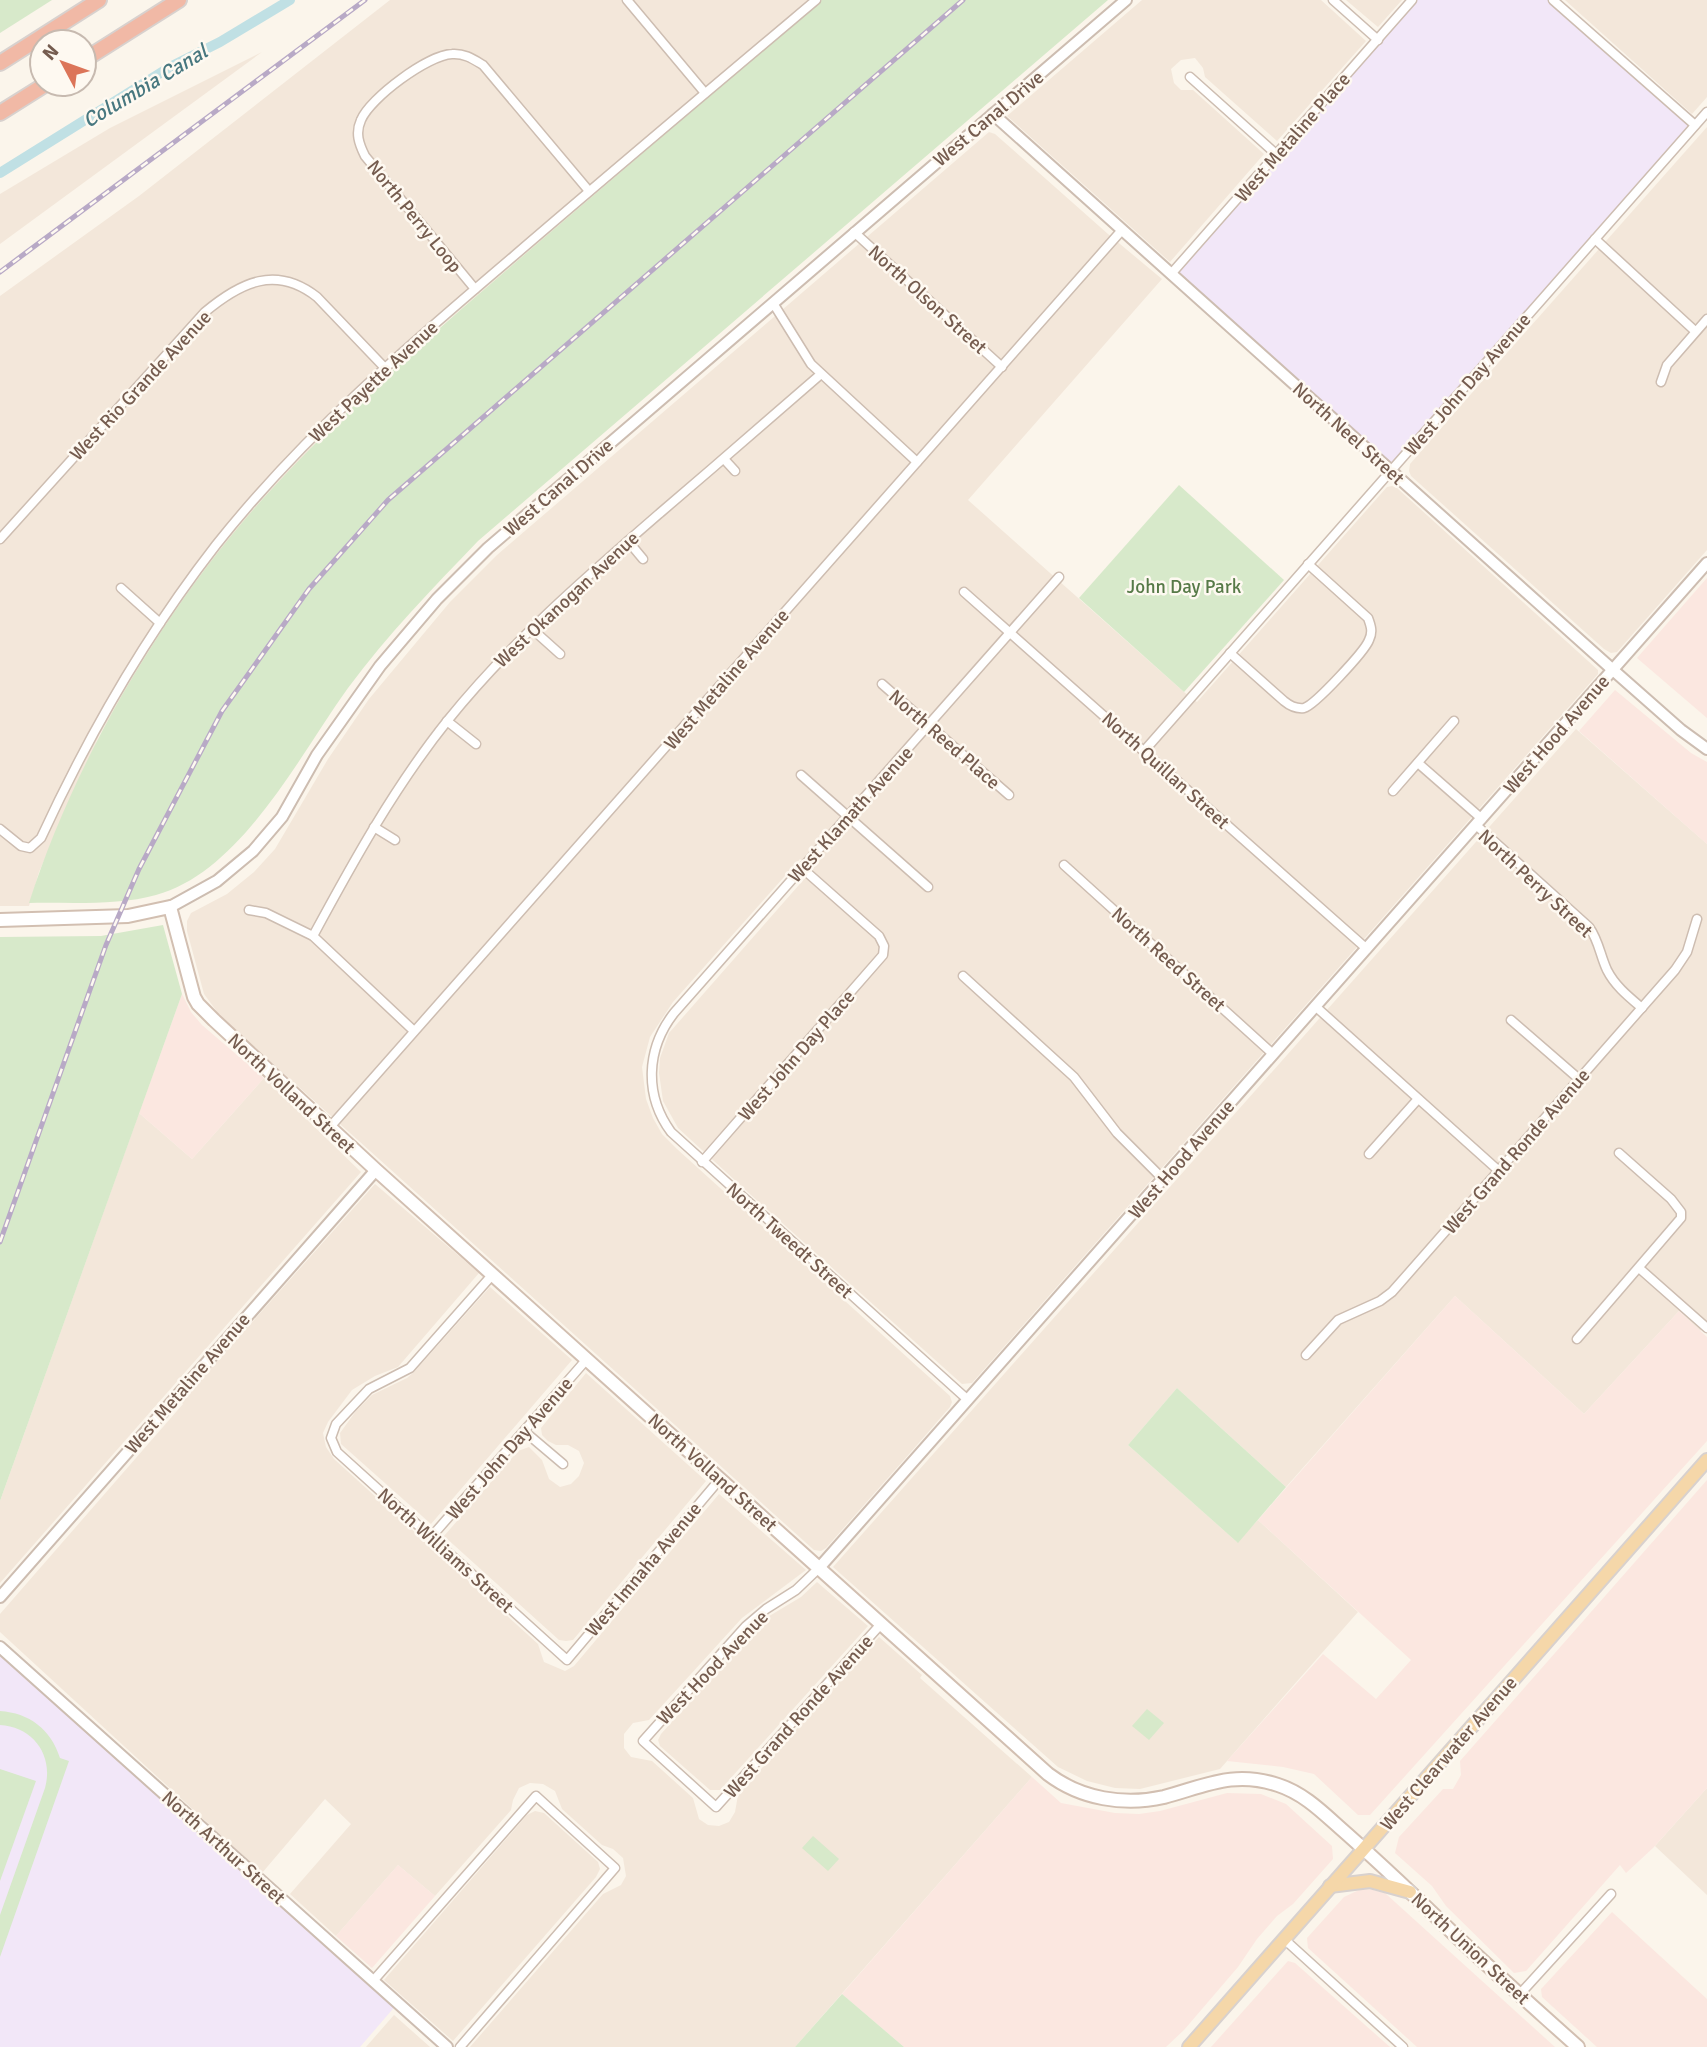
<svg xmlns="http://www.w3.org/2000/svg" width="1707" height="2047" viewBox="0 0 1707 2047" font-family="Signika,sans-serif">
  <style>
    .residential { fill: #f3e7da }
    .commercial { fill: #fbe7e0 }
    .education { fill: #f2e7f8 }
    .green { fill: #d7e9ca }
    .lines { fill: none; stroke-linecap: round; stroke-linejoin: round }
    .canal { stroke: #c0e0e4; stroke-width: 10 }
    .minor-casing { stroke: #cdbdb1; stroke-width: 11 }
    .tertiary-casing { stroke: #cdbdb1; stroke-width: 14 }
    .secondary-casing { stroke: #d2bfb1; stroke-width: 16 }
    .primary-casing { stroke: #d8d1ce; stroke-width: 16 }
    .motorway-casing { stroke: #d8d1ce; stroke-width: 18 }
    .minor { stroke: #fff; stroke-width: 8 }
    .tertiary { stroke: #fff; stroke-width: 10 }
    .secondary { stroke: #fff; stroke-width: 12 }
    .primary { stroke: #f5d7a9; stroke-width: 12 }
    .motorway { stroke: #f1b9a6; stroke-width: 14 }
    .rail-casing { stroke: #b8a9c6; stroke-width: 5 }
    .rail { stroke: #fef9f1; stroke-width: 2.5; stroke-dasharray: 8; stroke-linecap: butt }
    .labels { text-anchor: middle; stroke-width: 5; stroke-linejoin: round; paint-order: stroke }
    .street-label { font-size: 19px; fill: #755c4f; stroke: #fef9f1 }
    .park-label { font-size: 19px; fill: #577a48; stroke: #fef9f1 }
    .water-label { font-size: 21px; font-style: italic; fill: #47777f; stroke: #fef9f1 }
  </style>
  <rect width="100%" height="100%" fill="#fbf5eb"/>
  <g class="residential">
    <polygon points="390,0 822,0 404,358 332,426 259,503 199,579 147,654 99,736 39,872 29,906 0,906 0,296 139,196"/>
    <polygon points="1142,0 1321,0 1366,41 1277,141 1205,77 1203,68 1195,58 1181,60 1171,69 1174,83 1181,90 1193,90 1264,154 1170,262 1007,116"/>
    <polygon points="1346,0 1402,0 1378,27"/>
    <polygon points="1565,0 1707,0 1707,97 1692,114"/>
    <polygon points="262,52 0,244 0,194 110,128"/>
    <polygon points="1707,127 1707,550 1617,652 1611,653 1604,649 1411,476 1409,471 1410,464 1498,363"/>
    <polygon points="989,132 995,134 1108,234 1162,279 968,500 1184,692 1197,702 1387,487 1392,486 1397,488 1598,670 1598,674 972,1383 962,1384 751,1195 678,1128 663,1101 659,1073 660,1058 669,1033 813,869 800,859 673,1002 650,1037 642,1067 646,1099 653,1118 662,1134 677,1149 950,1396 952,1402 950,1407 910,1453 826,1548 821,1551 814,1550 221,1017 204,994 187,931 187,921 191,913 227,894 254,872 275,849 328,759 369,699 450,602 497,555"/>
    <polygon points="1576,729 1707,844 1707,1323 1700,1331 1679,1311 1584,1414 1455,1296 1286,1487 1177,1388 1128,1445 1237,1542 1258,1520 1358,1612 1220,1769 1140,1789 1115,1788 1087,1781 1058,1767 833,1567"/>
    <polygon points="264,1078 361,1172 0,1583 0,1501 139,1113 192,1159"/>
    <polygon points="375,1184 479,1273 398,1367 375,1376 352,1390 328,1422 323,1433 326,1447 334,1459 538,1644 544,1662 565,1671 574,1666 719,1494 806,1570 742,1618 649,1720 633,1723 624,1734 624,1748 631,1757 652,1761 693,1798 699,1819 708,1825 719,1826 729,1822 735,1812 738,1795 879,1637 922,1675 920,1678 1032,1777 795,2047 470,2047 603,1894 621,1885 626,1876 623,1858 613,1849 602,1845 562,1809 555,1791 543,1784 530,1783 519,1788 513,1800 511,1810 435,1896 398,1865 336,1936 290,1894 351,1824 325,1799 262,1873 0,1632 0,1614 183,1404 181,1402"/>
    <polygon points="490,1287 572,1360 431,1524 341,1444 340,1433 356,1411 372,1395 407,1378 414,1372"/>
    <polygon points="586,1373 706,1481 573,1640 566,1641 559,1640 444,1536 518,1451 529,1447 542,1460 549,1479 560,1487 571,1484 579,1476 584,1463 579,1451 568,1445 556,1445 548,1441 542,1435 541,1428"/>
    <polygon points="817,1582 868,1626 720,1790 710,1790 660,1746 658,1740 661,1734 752,1632 766,1618 801,1597"/>
    <polygon points="1707,1788 1707,1895 1655,1846"/>
    <polygon points="535,1811 544,1813 598,1862 600,1869 596,1877 453,2041 384,1980 527,1815"/>
    <polygon points="394,2015 430,2047 366,2047"/>
  </g>
  <g class="commercial">
    <polygon points="1707,578 1707,718 1637,658"/>
    <polygon points="1615,690 1691,753 1707,762 1707,844 1579,731"/>
    <polygon points="182,994 191,1012 202,1025 264,1078 192,1159 139,1113"/>
    <polygon points="1455,1296 1584,1414 1679,1311 1707,1337 1707,1441 1370,1815 1358,1815 1314,1774 1283,1767 1227,1761 1323,1654 1376,1699 1411,1660 1258,1520"/>
    <polygon points="1707,1480 1707,1788 1653,1848 1626,1873 1620,1865 1526,1971 1514,1973 1446,1906 1432,1886 1395,1853 1399,1837 1443,1789 1453,1789 1461,1775 1460,1761"/>
    <polygon points="1032,1777 1061,1803 1115,1813 1139,1814 1160,1811 1227,1793 1261,1794 1286,1804 1332,1846 1333,1859 1293,1904 1277,1916 1257,1939 1238,1967 1184,2030 1166,2047 904,2047 842,1994"/>
    <polygon points="398,1865 435,1896 372,1968 336,1936"/>
    <polygon points="1369,1889 1385,1893 1555,2047 1417,2047 1308,1948 1307,1938 1344,1897 1359,1890"/>
    <polygon points="1612,1912 1707,1999 1707,2047 1597,2047 1542,1997 1541,1989 1543,1987"/>
    <polygon points="1288,1961 1295,1963 1390,2047 1211,2047"/>
  </g>
  <g class="education">
    <polygon points="1412,0 1553,0 1695,125 1391,471 1171,274"/>
    <polygon points="0,1647 398,2003 360,2047 0,2047"/>
  </g>
  <g class="green">
    <polygon points="0,0 52,0 0,33"/>
    <path d="M 822,0 L 1108,0 L 478,541 C 433,588 387,635 348,688 C 299,756 241,872 156,895 C 118,906 68,902 29,903 C 74,762 162,612 260,502 C 345,407 442,326 538,243 C 632,162 727,81 822,0 Z"/>
    <polygon points="1179,485 1284,580 1184,692 1079,598"/>
    <polygon points="163,925 182,994 0,1501 0,937 101,936"/>
    <polygon points="1177,1388 1286,1487 1238,1543 1128,1445"/>
    <polygon points="1147,1709 1164,1723 1149,1740 1132,1726"/>
    <path d="M 0,1711 C 29,1713 51,1729 60,1758 L 69,1761 L 0,1957 L 0,1915 L 45,1788 C 54,1755 33,1727 0,1725 Z"/>
    <polygon points="0,1769 36,1781 0,1881"/>
    <polygon points="813,1836 839,1859 828,1871 802,1848"/>
    <polygon points="842,1994 904,2047 795,2047"/>
  </g>
  <g class="lines">
    <polyline class="canal" points="0,173 170,67 220,42 290,0"/>
    <defs>
      <g id="minor">
        <polyline points="627,0 705,93"/>
        <polyline points="1333,0 1378,40"/>
        <polyline points="1553,0 1695,125"/>
        <polyline points="1190,77 1276,154"/>
        <polyline points="854,232 1002,367"/>
        <polyline points="1595,239 1695,331"/>
        <polyline points="1171,274 1412,0"/>
        <path d="M 475,289 L 365,156 C 359,144 355,133 361,120 C 370,98 428,55 452,54 C 464,53 473,59 483,65 L 589,191"/>
        <polyline points="773,303 811,364 917,462"/>
        <polyline points="1661,382 1667,365 1707,319"/>
        <polyline points="724,459 735,471"/>
        <path d="M 0,539 L 205,312 C 241,282 276,265 317,297 L 384,367"/>
        <polyline points="628,541 643,559"/>
        <polyline points="121,588 160,623"/>
        <polyline points="964,592 1367,949"/>
        <polyline points="531,628 560,654"/>
        <path d="M 1230,653 L 1284,701 C 1290,706 1296,709 1304,708 C 1315,705 1365,651 1369,640 C 1373,632 1371,626 1368,618 L 1308,564"/>
        <polyline points="882,684 1009,795"/>
        <polyline points="447,721 476,744"/>
        <polyline points="1144,751 1707,112"/>
        <polyline points="1418,763 1482,819"/>
        <polyline points="801,775 928,887"/>
        <polyline points="1393,791 1454,721"/>
        <path d="M 1476,825 L 1589,927 C 1599,941 1600,955 1607,970 C 1615,986 1629,997 1642,1008"/>
        <polyline points="374,827 395,840"/>
        <path d="M 0,829 L 21,846 L 30,848 L 41,838 C 89,734 146,635 216,545 C 303,435 409,345 515,255 C 615,169 715,85 816,0"/>
        <polyline points="1064,865 1273,1054"/>
        <polyline points="249,910 266,913 313,936 414,1031"/>
        <path d="M 313,936 C 353,862 395,786 448,720 C 511,642 585,578 660,513 C 714,467 768,420 821,374"/>
        <polyline points="963,976 1074,1077 1117,1133 1163,1179"/>
        <polyline points="1315,1006 1499,1171"/>
        <polyline points="1511,1020 1579,1079"/>
        <polyline points="330,1127 1122,230"/>
        <polyline points="1369,1154 1418,1099"/>
        <polyline points="702,1162 883,955 884,946 879,936 802,868"/>
        <polyline points="1639,1268 1707,1328"/>
        <polyline points="493,1274 410,1368 369,1389 336,1424 331,1438 337,1452 567,1660 720,1479"/>
        <polyline points="1577,1339 1681,1218 1681,1212 1671,1199 1619,1153"/>
        <polyline points="1306,1355 1338,1320 1380,1301 1392,1292 1675,970 1687,952 1697,919"/>
        <path d="M 968,1400 L 671,1132 C 644,1095 646,1049 674,1013 L 1059,577"/>
        <polyline points="524,1431 563,1464"/>
        <polyline points="432,1536 587,1359"/>
        <polyline points="819,1568 796,1590 766,1609 746,1626 643,1741 716,1807 881,1624"/>
        <polyline points="1284,1939 1403,2047"/>
        <polyline points="373,1981 536,1796 615,1868 460,2047"/>
        <polyline points="1520,1994 1611,1894"/>
      </g>
      <g id="tertiary">
        <polyline points="993,114 1613,670 1681,730 1707,749"/>
        <polyline points="170,907 217,881 253,851 282,817 317,755 380,666 437,599 488,548 1126,0"/>
        <polyline points="819,1568 1707,563"/>
        <polyline points="0,1597 376,1170"/>
        <polyline points="0,1647 447,2047"/>
      </g>
      <path id="secondary" d="M 0,920 L 128,916 L 170,907 L 194,997 L 198,1004 L 214,1020 L 376,1170 L 1048,1774 C 1081,1799 1124,1806 1164,1797 C 1205,1786 1234,1770 1278,1785 C 1306,1794 1326,1816 1347,1834 C 1384,1867 1420,1901 1456,1936 C 1496,1974 1537,2010 1578,2047"/>
      <g id="primary">
        <polyline points="1330,1886 1370,1881 1410,1892"/>
        <polyline points="1189,2047 1707,1460"/>
      </g>
      <g id="motorway">
        <polyline points="84,60 179,0"/>
        <polyline points="0,63 99,0"/>
        <polyline points="0,113 46,84"/>
      </g>
    </defs>
    <use href="#minor" class="minor-casing"/>
    <use href="#tertiary" class="tertiary-casing"/>
    <use href="#secondary" class="secondary-casing"/>
    <use href="#primary" class="primary-casing"/>
    <use href="#motorway" class="motorway-casing"/>
    <use href="#minor" class="minor"/>
    <use href="#tertiary" class="tertiary"/>
    <use href="#secondary" class="secondary"/>
    <use href="#primary" class="primary"/>
    <use href="#motorway" class="motorway"/>
    <defs>
      <g id="rail">
        <polyline points="0,272 365,0"/>
        <polyline points="0,1242 106,945 139,869 222,711 309,589 388,500 963,0"/>
      </g>
    </defs>
    <use href="#rail" class="rail-casing"/>
    <use href="#rail" class="rail"/>
  </g>
  <g class="labels">
    <g class="street-label">
      <text transform="translate(988 118) rotate(-40)" y="7">West Canal Drive</text>
      <text transform="translate(1292 137) rotate(-49)" y="7">West Metaline Place</text>
      <text transform="translate(415 216) rotate(51)" y="7">North Perry Loop</text>
      <text transform="translate(928 299) rotate(42)" y="7">North Olson Street</text>
      <text transform="translate(373 381) rotate(-43)" y="7">West Payette Avenue</text>
      <text transform="translate(1467 384) rotate(-49)" y="7">West John Day Avenue</text>
      <text transform="translate(140 385) rotate(-47)" y="7">West Rio Grande Avenue</text>
      <text transform="translate(1349 433) rotate(42)" y="7">North Neel Street</text>
      <text transform="translate(558 487) rotate(-41)" y="7">West Canal Drive</text>
      <text transform="translate(566 599) rotate(-43)" y="7">West Okanogan Avenue</text>
      <text transform="translate(726 679) rotate(-49)" y="7">West Metaline Avenue</text>
      <text transform="translate(1556 734) rotate(-49)" y="7">West Hood Avenue</text>
      <text transform="translate(945 739) rotate(41)" y="7">North Reed Place</text>
      <text transform="translate(1166 770) rotate(42)" y="7">North Quillan Street</text>
      <text transform="translate(850 814) rotate(-48)" y="7">West Klamath Avenue</text>
      <text transform="translate(1536 883) rotate(43)" y="7">North Perry Street</text>
      <text transform="translate(1169 959) rotate(42)" y="7">North Reed Street</text>
      <text transform="translate(796 1055) rotate(-49)" y="7">West John Day Place</text>
      <text transform="translate(292 1093) rotate(43)" y="7">North Volland Street</text>
      <text transform="translate(1516 1151) rotate(-49)" y="7">West Grand Ronde Avenue</text>
      <text transform="translate(1181 1159) rotate(-49)" y="7">West Hood Avenue</text>
      <text transform="translate(790 1240) rotate(42)" y="7">North Tweedt Street</text>
      <text transform="translate(187 1383) rotate(-49)" y="7">West Metaline Avenue</text>
      <text transform="translate(509 1448) rotate(-49)" y="7">West John Day Avenue</text>
      <text transform="translate(713 1472) rotate(42)" y="7">North Volland Street</text>
      <text transform="translate(446 1550) rotate(42)" y="7">North Williams Street</text>
      <text transform="translate(643 1569) rotate(-50)" y="7">West Imnaha Avenue</text>
      <text transform="translate(712 1667) rotate(-46)" y="7">West Hood Avenue</text>
      <text transform="translate(798 1716) rotate(-48)" y="7">West Grand Ronde Avenue</text>
      <text transform="translate(1448 1753) rotate(-49)" y="7">West Clearwater Avenue</text>
      <text transform="translate(224 1847) rotate(42)" y="7">North Arthur Street</text>
      <text transform="translate(1471 1948) rotate(43)" y="7">North Union Street</text>
    </g>
    <g class="park-label">
      <text x="1184" y="593">John Day Park</text>
    </g>
    <g class="water-label">
      <text transform="translate(145 86) rotate(-31)" y="7">Columbia Canal</text>
    </g>
  </g>
  <g transform="translate(63 63) rotate(311)"><circle r="33" fill="#fef9f1" stroke="#c7bab0" stroke-width="2"/>
  <path d="M0-5L12 26L0 18L-12 26Z" fill="#dc7559"/>
  <text y="-10" font-size="19" font-weight="bold" text-anchor="middle" fill="#755c4f">N</text>
  </g>
</svg>
